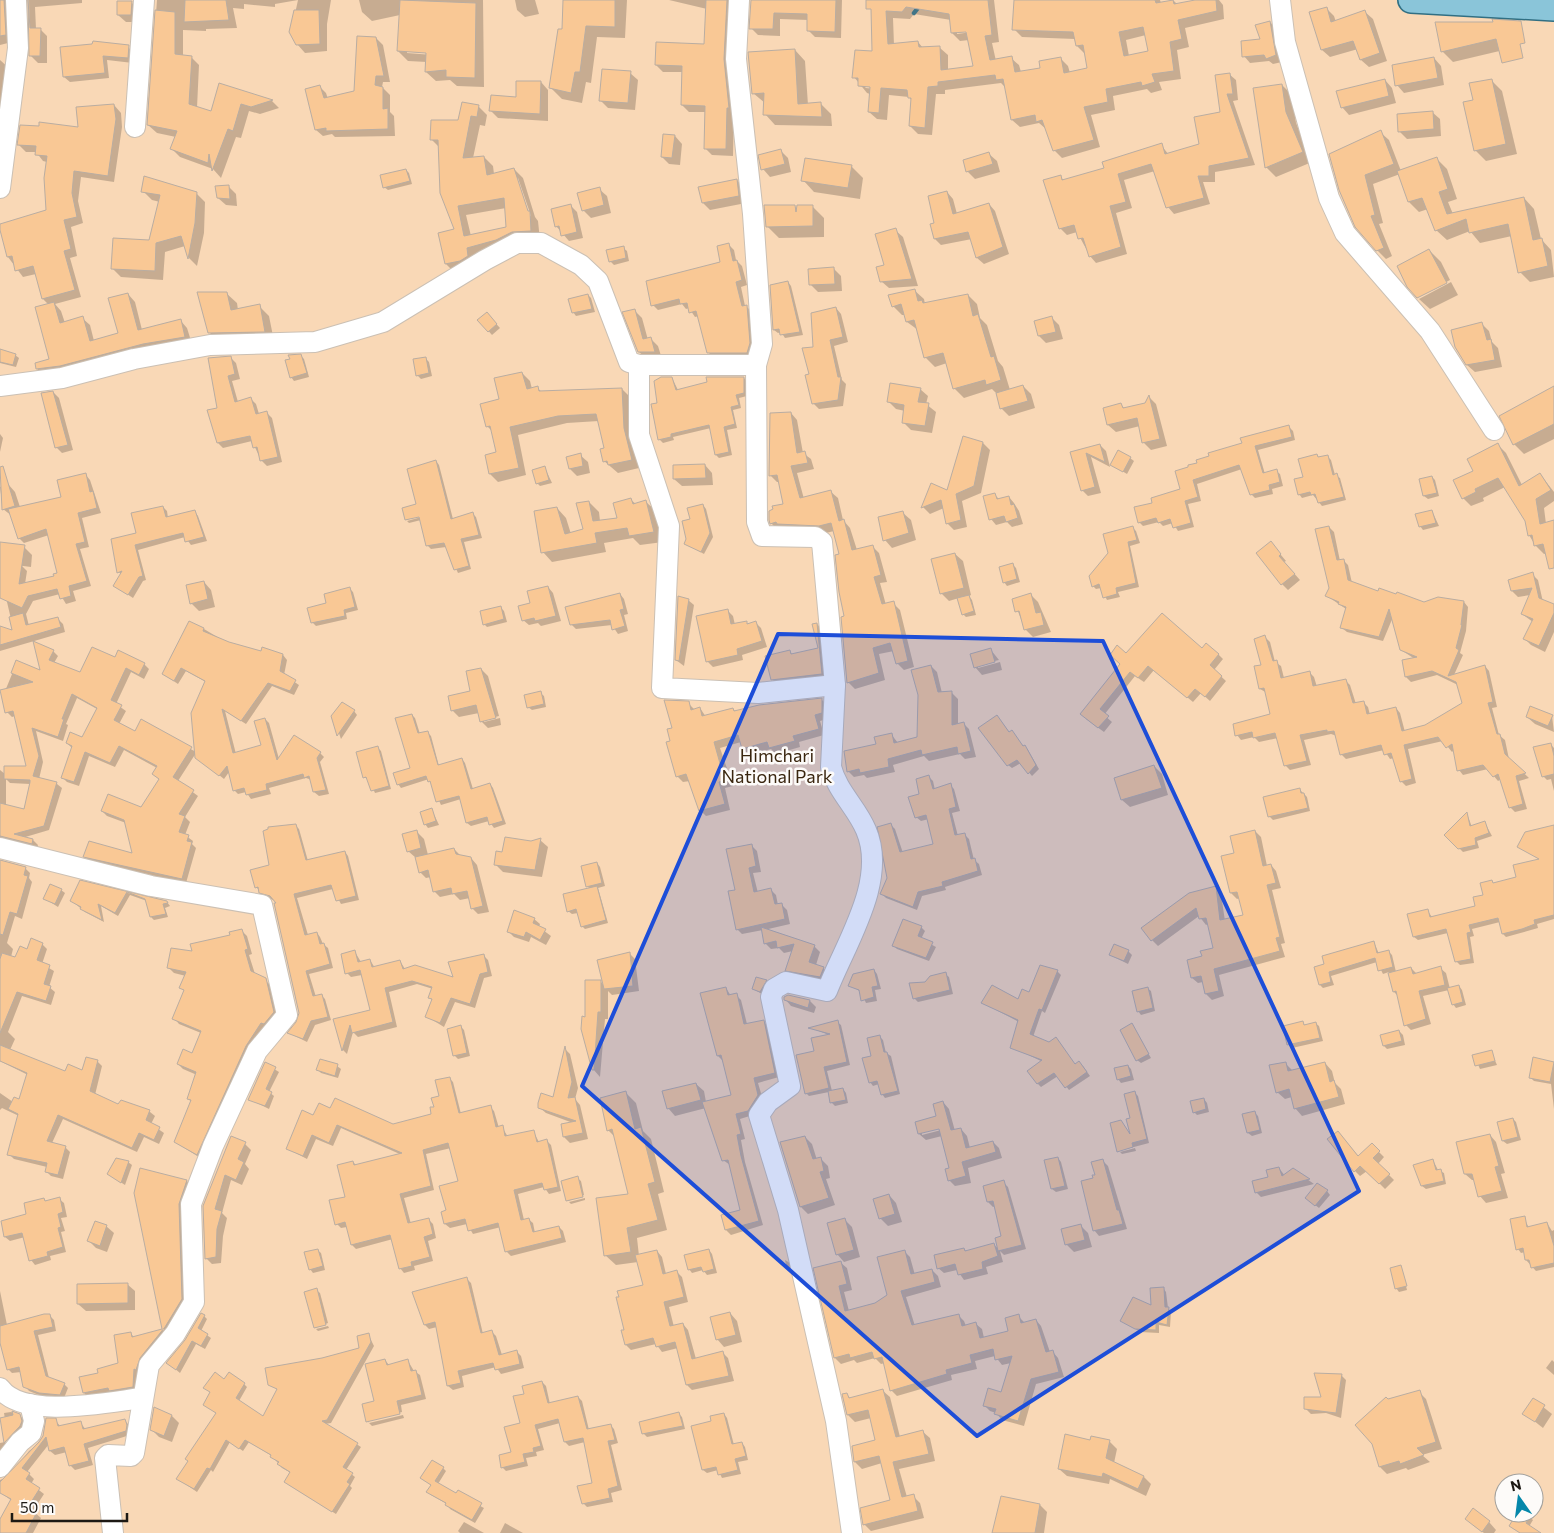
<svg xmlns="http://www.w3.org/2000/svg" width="1554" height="1533" viewBox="0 0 1554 1533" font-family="Commissioner,sans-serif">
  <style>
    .green { fill: #f9d8b6; fill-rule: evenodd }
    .shadow { fill: #0003; fill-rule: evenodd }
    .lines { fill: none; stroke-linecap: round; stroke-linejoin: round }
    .stream { stroke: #417587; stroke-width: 4.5 }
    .building { fill: #f9c895; stroke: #b9ada2; fill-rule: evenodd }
    .minor-casing { stroke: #cbc0b4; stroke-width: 22 }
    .major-casing { stroke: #316f83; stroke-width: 28 }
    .minor { stroke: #fff; stroke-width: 20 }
    .major { stroke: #8ac5d9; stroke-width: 25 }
    .marked { fill: #1d4ed8; fill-opacity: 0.2; stroke: #1d4ed8; stroke-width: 4; stroke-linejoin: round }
    .labels { text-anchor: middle; stroke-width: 5; stroke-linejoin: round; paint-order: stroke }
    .park-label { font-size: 18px; fill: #3a260f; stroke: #fdfbf9 }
  </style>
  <rect width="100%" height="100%" fill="#f8ece0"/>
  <path class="green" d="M 0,0 L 1554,0 L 1554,1533 L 0,1533 ZM 1504,1483 L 1534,1483 L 1534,1513 L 1504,1513 Z"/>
  <g class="shadow">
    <polygon points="0,0 15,0 12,42 0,45"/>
    <polygon points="29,0 82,0 82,3 35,7 36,29 40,29 47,36 47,63 38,63 30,55"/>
    <polygon points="157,0 331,0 327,24 327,51 305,53 297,44 291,32 298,0 275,4 275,7 244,4 244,9 233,8 237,28 206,29 206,31 183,30 183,56 191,57 199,65 197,108 212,113 220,85 272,101 279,108 260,114 249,111 241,138 236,137 221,178 213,169 180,157 172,149 176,137 157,133 148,125"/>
    <path d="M 359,0 L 483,0 L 484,87 L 457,86 L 450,80 L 436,81 L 426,72 L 427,62 L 408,61 L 398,51 L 400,15 L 372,21 L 362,12 ZM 407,51 L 433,52 L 433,55 L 407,53 Z"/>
    <polygon points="515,0 535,0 539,14 525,17 517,10"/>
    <polygon points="565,0 627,0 625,38 597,37 591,83 586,82 582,103 562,99 551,88 563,31"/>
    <polygon points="669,0 736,0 733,156 712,155 705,148 707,112 689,112 682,105 683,72 663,72 656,65 705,45 707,9"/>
    <polygon points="751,0 842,0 841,38 815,37 808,30 808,20 780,19 780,36 758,35 751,28"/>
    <path d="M 871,0 L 994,0 L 999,42 L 992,43 L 996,61 L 1011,58 L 1019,65 L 1021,72 L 1042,69 L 1060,58 L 1068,66 L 1070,73 L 1089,69 L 1085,54 L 1077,46 L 1075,39 L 1022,37 L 1014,29 L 1015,0 L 1160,0 L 1161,3 L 1173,0 L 1178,5 L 1201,0 L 1219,0 L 1223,5 L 1224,19 L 1185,28 L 1189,47 L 1177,50 L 1181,79 L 1159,82 L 1162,90 L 1151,93 L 1147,89 L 1113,96 L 1115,110 L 1091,115 L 1100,147 L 1062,158 L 1054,150 L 1046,129 L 1039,123 L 1020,127 L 1012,120 L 1006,88 L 1001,83 L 945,90 L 945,94 L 936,94 L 932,135 L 918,134 L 910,126 L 912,101 L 909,97 L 889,95 L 887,120 L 877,119 L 869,112 L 870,94 L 867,93 L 854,77 L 874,52 ZM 914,14 L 951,20 L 952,33 L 960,41 L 969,40 L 975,67 L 948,70 L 948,55 L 940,48 L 923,48 L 918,42 L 894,45 L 893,18 L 910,19 ZM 957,31 L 972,32 L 957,34 ZM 1146,35 L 1150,52 L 1129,56 L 1126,40 ZM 863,85 L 876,89 L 866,88 Z"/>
    <polygon points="131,2 139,10 138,22 126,22 118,15"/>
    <polygon points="1326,8 1334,16 1336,22 1365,12 1373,19 1387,61 1369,67 1361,60 1358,49 1330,57 1322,50 1311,13"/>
    <polygon points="1270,22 1276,28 1282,62 1273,64 1269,61 1250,63 1244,56 1261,40"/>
    <polygon points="1498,23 1508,49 1453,62 1442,51"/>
    <polygon points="376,38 383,45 390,82 383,82 382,87 390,95 390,112 394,116 395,136 335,137 332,134 323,136 316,130 320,87 326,93 328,99 355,92"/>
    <polygon points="94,45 128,47 133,52 133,63 107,60 109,78 70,82 64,77"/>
    <polygon points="795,50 805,61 808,105 821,104 831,114 832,126 775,125 765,114 765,103 753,93"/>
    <polygon points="1434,58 1441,66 1444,85 1404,93 1397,85"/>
    <polygon points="0,60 10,69 0,110"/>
    <polygon points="630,73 638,80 635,110 608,108 601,101"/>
    <polygon points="1229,74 1236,80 1238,100 1233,101 1255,165 1215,172 1215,182 1203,182 1210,204 1174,214 1168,207 1155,171 1124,180 1132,208 1116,213 1127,254 1096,263 1090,256 1077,232 1067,235 1060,228 1060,177 1065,181 1106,169 1161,145 1169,155 1201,145 1221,113"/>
    <polygon points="1385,80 1392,88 1396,103 1349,115 1342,107"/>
    <polygon points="1491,80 1502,91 1517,154 1486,161 1475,150 1474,100"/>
    <polygon points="541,82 548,90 548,121 498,118 490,110 517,99"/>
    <polygon points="1282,85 1292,95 1296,123 1312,162 1276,177 1266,167"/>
    <polygon points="114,105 121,113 122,127 114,182 81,177 78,201 83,223 71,227 77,256 70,258 81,297 55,304 61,311 65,323 82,318 90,325 94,341 120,334 128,294 135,302 142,330 180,320 187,328 192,344 45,376 37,369 50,360 49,305 43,299 36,274 23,277 8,257 0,225 48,211 47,162 43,161 36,152 26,152 19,145 79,129"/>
    <path d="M 479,107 L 487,115 L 485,126 L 480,125 L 473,158 L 484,157 L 493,166 L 494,174 L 514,169 L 523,178 L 535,217 L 538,221 L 540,240 L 455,273 L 446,264 L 456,230 L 439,147 L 431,139 ZM 516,178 L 518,178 L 531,216 L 528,217 ZM 506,208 L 507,228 L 471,236 L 466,215 Z"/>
    <polygon points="1432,112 1440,119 1441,136 1407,139 1400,132"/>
    <polygon points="1380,132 1389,140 1401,171 1437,159 1447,169 1457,199 1448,202 1453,214 1524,198 1534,209 1541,239 1551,250 1554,277 1530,282 1520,272 1512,236 1480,243 1470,231 1447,240 1436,230 1428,209 1419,212 1409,202 1400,174 1373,184 1383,223 1379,224 1392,256 1386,259 1377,250 1340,190"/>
    <polygon points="675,136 682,144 680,165 669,164 662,157"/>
    <polygon points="780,150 788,158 791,172 770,177 763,169"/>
    <polygon points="989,154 997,161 1000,172 975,179 968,172 964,161"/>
    <polygon points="851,166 863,178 860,199 814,192 803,180"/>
    <polygon points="406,170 409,173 412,184 388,190 384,187"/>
    <polygon points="737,180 744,188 746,203 710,210 703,203"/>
    <polygon points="229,187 236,194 237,206 226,205 218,198"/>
    <polygon points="599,189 607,196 611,213 591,218 583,210"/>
    <polygon points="143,191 196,193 205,202 204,233 197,266 189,258 185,246 165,252 163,280 121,277 112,268 150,241 160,202 152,200"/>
    <polygon points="947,192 953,199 957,214 989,204 995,211 1009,254 984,264 977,258 972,239 941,245 935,239 935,224"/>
    <polygon points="570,205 577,212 583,238 569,241 556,226"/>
    <polygon points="794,206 798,210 812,206 824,218 824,237 779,238 767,226"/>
    <polygon points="895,230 903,237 918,286 889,288 881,281"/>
    <polygon points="728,244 734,250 736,260 742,266 747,285 741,287 745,306 752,311 752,358 714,358 708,352 699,316 695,317 689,308 686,309 682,304 658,310 653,305 722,263"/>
    <polygon points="623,248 627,251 629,261 614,265 610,261"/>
    <polygon points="1429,250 1441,262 1450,280 1418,297"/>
    <polygon points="833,268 841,276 842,291 818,292 811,285"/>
    <polygon points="788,282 791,286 803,335 785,338 781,332 778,333 774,330 771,286"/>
    <polygon points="1451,282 1458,295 1430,309 1419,299"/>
    <polygon points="914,290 924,299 925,304 968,295 977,304 980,318 987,325 998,361 1003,367 1010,390 1023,386 1031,394 1035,408 1009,416 1001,408 997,394 992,389 964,398 954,388 947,363 935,367 926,358 918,330 907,322 905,315 902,315 893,306"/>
    <polygon points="226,293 237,303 238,310 259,306 269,316 274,341 220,343 210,333"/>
    <polygon points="588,295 591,298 595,312 576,316 573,312"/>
    <polygon points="836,308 841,314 848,342 834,346 842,380 846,384 843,406 819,409 813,403 810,375 814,348"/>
    <polygon points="634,310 642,318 648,340 651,339 658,346 662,359 647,359 639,352"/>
    <polygon points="490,317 500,328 492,335 479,320"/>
    <polygon points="1051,317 1059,325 1063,339 1046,343 1039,336"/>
    <polygon points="1482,324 1489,331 1492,342 1498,348 1502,367 1475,372 1467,365"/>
    <polygon points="0,350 15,355 19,358 16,367 0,363"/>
    <polygon points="301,356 304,359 309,377 294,381 291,377"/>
    <polygon points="231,358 236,363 240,379 232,381 238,402 250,398 256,404 259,414 266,412 272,418 282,462 267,466 261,460 252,441 223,448 218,443 218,409"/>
    <polygon points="425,358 429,362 432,376 421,379 417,375"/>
    <polygon points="522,373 530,381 532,389 537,388 542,392 622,389 630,397 631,436 639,468 618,473 604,461 606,449 599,421 567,423 518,435 526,475 498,482 490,474 498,453 493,432 487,426 500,400"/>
    <polygon points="672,378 678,390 744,378 747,382 747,396 739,398 741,408 733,410 737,428 727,430 732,455 719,458 716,455 711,428 673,437 674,440 663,443 659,439 652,405 659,404"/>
    <polygon points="920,389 928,396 926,404 936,412 932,433 911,430 903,422 905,411 896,409 888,401"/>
    <polygon points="1554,390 1554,439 1524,454 1514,444 1501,417"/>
    <polygon points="53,392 59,398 73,450 62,453 56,447"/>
    <polygon points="1149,397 1156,404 1167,446 1151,450 1143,442 1140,426 1116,432 1108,425 1104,409 1121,405 1125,409 1146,404"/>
    <polygon points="791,413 797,420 803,453 811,459 814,469 797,473 804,499 831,492 838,498 843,520 850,528 857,550 872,546 879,553 887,582 880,583 886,605 893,603 900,610 914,667 904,670 897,663 894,651 879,654 885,680 855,689 848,682 846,617 840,555 834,531 826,533 785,531 778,530 771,523 785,504 780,482 777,482 770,475"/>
    <polygon points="1289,427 1293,431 1295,440 1258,450 1265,474 1276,471 1280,474 1283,486 1272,489 1273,494 1255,498 1251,494 1242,469 1197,484 1201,501 1188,504 1194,527 1178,531 1173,523 1163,526 1159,522 1143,526 1139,522 1154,503 1181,490 1198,463"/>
    <polygon points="0,434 3,438 0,452"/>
    <polygon points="983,443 990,450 981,493 962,501 967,527 954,530 947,523 944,508 930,514 923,507 932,485 948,491"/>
    <polygon points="1100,445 1106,451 1110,467 1091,457 1101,493 1088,496 1082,490 1072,452"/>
    <polygon points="1498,445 1506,453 1522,485 1540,474 1554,492 1554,501 1544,508 1546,524 1554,522 1554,552 1544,554 1535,545 1529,535 1526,520 1505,487 1483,498 1484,501 1471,506 1463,498 1475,472"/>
    <polygon points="580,455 588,462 590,473 577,476 570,469"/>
    <polygon points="1317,456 1320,458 1327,456 1331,460 1335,475 1340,478 1346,500 1322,506 1313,495 1302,498 1299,494 1304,478"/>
    <polygon points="1130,458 1134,461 1127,474 1112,465"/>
    <polygon points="436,461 439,465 453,519 473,514 476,517 482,538 464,542 471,569 458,573 446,547 431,549 427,545 421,520 409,523 407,521 425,516 424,514 406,520 403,508 417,505 408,470"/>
    <polygon points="705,465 712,473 713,485 682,486 674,479"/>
    <polygon points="545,468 552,483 540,486 537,483"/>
    <polygon points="85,474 90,480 101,513 82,518 89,547 80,549 91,586 73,591 76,601 66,604 60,594 33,601 26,614 29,626 58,619 63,624 65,632 0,651 0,628 14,632 0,572 22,566 27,571 25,584 55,577 59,574 49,535 24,543 19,538 12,516 3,509 0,487 8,484 15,492 20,507 63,497"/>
    <polygon points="1432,477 1435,480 1439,496 1428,499 1424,496 1420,480"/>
    <polygon points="994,494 1000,500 1009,497 1014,503 1019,511 1023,524 1012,527 1007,522 996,525 991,519"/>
    <polygon points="631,500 636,504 646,502 656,511 663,542 640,545 633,538 604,543 606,552 552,562 543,552 557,508 566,518 571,534 584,530 589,502 599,512 600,521 618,519"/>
    <polygon points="703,505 706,509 713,537 704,554 686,544 691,520"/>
    <polygon points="163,507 167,511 168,518 194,511 198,516 207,541 191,545 185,537 138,550 146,580 143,581 133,598 115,586 121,575 119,572 137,534"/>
    <polygon points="1432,511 1439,526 1423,530 1420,526"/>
    <polygon points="903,513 911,520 916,540 892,548 885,540"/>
    <polygon points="1329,527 1334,532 1340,561 1343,560 1348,565 1352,583 1379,593 1424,603 1464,602 1468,607 1466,631 1460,653 1463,655 1454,675 1485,666 1489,671 1497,707 1492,708 1499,735 1505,740 1509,759 1529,778 1519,781 1527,809 1515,812 1510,807 1501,779 1498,781 1488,769 1463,775 1459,770 1454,750 1452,752 1443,741 1408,749 1416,783 1406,786 1401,781 1394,758 1390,759 1384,750 1346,759 1341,754 1337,736 1331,734 1304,740 1311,765 1290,770 1285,765 1278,738 1259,742 1254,737 1241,740 1237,735 1272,714 1267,693 1260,689 1255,667 1263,666 1265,637 1270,642 1275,662 1281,666 1284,678 1310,673 1314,677 1317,687 1345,680 1350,685 1356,704 1363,702 1368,707 1370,715 1396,708 1400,713 1405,732 1426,727 1463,704 1458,685 1437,675 1411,682 1406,677 1404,661 1415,659 1401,650 1393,617 1383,641 1347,632 1342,628 1346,609 1327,596 1330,588"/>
    <polygon points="1133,528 1136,531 1140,543 1130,546 1139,587 1118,592 1120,597 1107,600 1101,588 1096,589 1093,586"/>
    <polygon points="0,543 24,547 32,555 31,567 0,563"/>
    <polygon points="1276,549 1286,561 1284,562 1300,580 1288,590 1282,584"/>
    <polygon points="955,554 963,561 971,595 969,596 972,600 976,615 966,617 963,614 959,598 949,601 941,593"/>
    <polygon points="1013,565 1016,568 1020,582 1007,586 1004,582"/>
    <polygon points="1532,574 1538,580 1543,602 1554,606 1554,632 1545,652 1531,645 1525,639 1533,622 1522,614 1530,595 1518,597 1512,591"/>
    <polygon points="204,582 211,590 215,607 199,611 191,603"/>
    <polygon points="548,587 553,593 561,621 541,626 538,623 529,625 523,620 532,604"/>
    <polygon points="350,589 353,592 358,610 346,613 347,619 316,626 312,622 328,604"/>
    <polygon points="620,594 624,599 628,614 624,615 628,631 618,634 612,625 576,629 571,624"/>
    <polygon points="1031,595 1038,602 1051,632 1033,637 1025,629 1013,599"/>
    <polygon points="688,600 694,605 684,666 676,660"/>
    <polygon points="500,607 504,611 507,622 487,627 484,624"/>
    <polygon points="727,610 733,616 735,625 756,623 761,628 767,647 742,655 743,660 713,667 708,662 697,617"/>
    <polygon points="817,624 823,630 828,680 779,686 772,679 790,652 793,655 819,649"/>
    <path d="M 204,629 L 229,644 L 261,653 L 263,649 L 283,655 L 287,660 L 284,675 L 299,685 L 294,695 L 272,686 L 246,724 L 225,711 L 236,754 L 262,746 L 265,719 L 269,723 L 279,759 L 320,753 L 324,757 L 320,762 L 329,794 L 319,796 L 314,792 L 312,780 L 306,778 L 269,788 L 271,794 L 251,799 L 246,792 L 238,794 L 234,790 L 229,772 L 224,779 L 199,759 L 196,753 L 178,781 L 198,796 L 185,817 L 190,822 L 185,835 L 193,841 L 192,844 L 196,848 L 186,883 L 89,861 L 84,856 L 134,854 L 126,823 L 107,816 L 102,811 L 142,809 L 160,780 L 153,774 L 157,768 L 124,750 L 115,767 L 89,756 L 79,786 L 67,782 L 62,777 L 72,748 L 67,743 L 83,738 L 97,709 L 77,698 L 66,724 L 68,725 L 63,741 L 36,731 L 43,762 L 39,779 L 57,784 L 62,788 L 49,830 L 22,838 L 33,840 L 38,845 L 37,848 L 0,842 L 0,770 L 5,774 L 28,768 L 15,716 L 12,717 L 7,712 L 3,696 L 17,662 L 42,672 L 53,651 L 58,656 L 54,663 L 81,673 L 115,659 L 144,664 L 149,669 L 144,679 L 131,672 L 116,704 L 126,711 L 119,724 L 136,733 L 141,721 L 196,752 L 206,682 L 186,671 L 178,684 L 163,674 ZM 6,779 L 10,783 L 30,784 L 25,810 L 6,806 Z"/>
    <polygon points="991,650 999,660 978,665 978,668 1000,662 1002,670 982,675 975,667"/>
    <polygon points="1202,650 1218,654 1223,659 1214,670 1226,681 1210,701 1201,693 1193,702 1154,670 1144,682 1135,676 1104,715 1112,722 1104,732 1086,719 1121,664"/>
    <polygon points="931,666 937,672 942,693 952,693 958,699 958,724 963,723 969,729 976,757 965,759 960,754 929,761 924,756 893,765 895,772 867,778 864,775 854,777 848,771 845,752 877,745 891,734 898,743 919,738 919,695"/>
    <polygon points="481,669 488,676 499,716 484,720 484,722 500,718 501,725 488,728 481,721 479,713 459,717 453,711 449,697 472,692"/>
    <polygon points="540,693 544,696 546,707 532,710 528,707"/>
    <polygon points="822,700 828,706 827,719 820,721 824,735 799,742 800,747 776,754 771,749 749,755 743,749 741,742 720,748 733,786 725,788 730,810 706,816 700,810 690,781 683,782 677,776 672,742 673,729 688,703 695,710 700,708 706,717 733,709 736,712"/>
    <polygon points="354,711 357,715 341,739 333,716"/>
    <polygon points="412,715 415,718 420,734 427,732 431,736 439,766 462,759 465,763 473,789 490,784 493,788 506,824 494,828 489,821 471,826 467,823 461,799 441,805 429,779 401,788 398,784 411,769"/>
    <polygon points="997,716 1010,733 1028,750 1039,769 1032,776 1021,763 1012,768 1008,765"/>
    <polygon points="1552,716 1554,732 1535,724 1527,717"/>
    <polygon points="1550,744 1554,748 1554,791 1551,779 1547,780 1543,776"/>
    <polygon points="377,747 381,751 391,789 375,793 369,780 364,777"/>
    <polygon points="1154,766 1162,774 1168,795 1130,807 1122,800 1116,779"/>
    <polygon points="929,777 933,781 935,790 950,785 954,789 960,811 952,813 958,836 964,834 969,839 974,860 979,864 982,875 945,887 946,890 922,896 917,910 886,898 882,894 889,878 891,825 895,829 903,853 934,845 929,819 921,821 916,817 921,795"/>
    <polygon points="1300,790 1307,797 1310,811 1273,820 1269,816"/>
    <polygon points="432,810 439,825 428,828 425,824"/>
    <polygon points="1467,814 1472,827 1485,823 1492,836 1477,841 1479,848 1463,852 1446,835"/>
    <polygon points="295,825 299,829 308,861 345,852 348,856 359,900 341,904 333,889 297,898 308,935 317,933 320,937 323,944 328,948 333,968 309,974 316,997 321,995 325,999 331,1020 315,1025 307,1042 289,1033 298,1023 300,1013 279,903 265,896 256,887"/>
    <polygon points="1554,827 1554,919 1537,924 1538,928 1506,937 1503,934 1500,922 1472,929 1474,936 1470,937 1474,963 1460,965 1456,961 1448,933 1418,940 1414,937 1427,910 1432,917 1477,907 1491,881 1494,884 1518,878 1540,860 1518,846"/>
    <polygon points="416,831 424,839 428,855 454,849 460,855 471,858 477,865 489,912 478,914 472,908 470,898 460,900 454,894 440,897 434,891 431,877 426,878 420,872 416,858 408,851"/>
    <polygon points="1255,831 1261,837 1267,866 1271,865 1276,871 1281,888 1272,890 1285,943 1281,944 1285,957 1219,975 1224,996 1212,1000 1206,994 1203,982 1198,983 1192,978 1215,949 1208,924 1206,925 1199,916 1158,946 1152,940 1216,888 1221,894 1225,921 1244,916 1240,898 1237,899 1231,893 1236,854"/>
    <polygon points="540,840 548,847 542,877 503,872 495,864 504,854"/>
    <polygon points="751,845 757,851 761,872 753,873 758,893 771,890 776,895 778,905 781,904 787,910 790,924 764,930 814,946 820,952 816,965 823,968 829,974 826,983 793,976 787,970 793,951 784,953 779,948 771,949 765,943 763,930 742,934 737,929 736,891"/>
    <polygon points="0,861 25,868 30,873 29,878 32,882 22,919 15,916 7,943 13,949 11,957 16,959 42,944 47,949 42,964 54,971 49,987 55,992 51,1005 22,996 8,1032 15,1039 10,1050 65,1073 83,1072 97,1061 102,1066 95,1095 119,1106 121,1101 150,1112 155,1116 151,1124 164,1133 159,1144 144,1137 137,1152 63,1119 52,1143 65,1147 70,1152 63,1179 51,1176 46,1171 47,1167 14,1159 9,1154 19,1116 2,1108 0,1110 0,1093 13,1102 20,1100 28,1075 0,1061"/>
    <polygon points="597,863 600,867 605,886 598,888 608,923 585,929 582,926 578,913 572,914 568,911 589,889 583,867"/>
    <polygon points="80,882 167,902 170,906 165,908 168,917 154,920 151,917 147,901 130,895 118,916 101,906 104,922 85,912 72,901"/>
    <polygon points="61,890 65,893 58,907 44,898"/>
    <polygon points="534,919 540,924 539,927 551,936 546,945 531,937 529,942 514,937 508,931"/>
    <polygon points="921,927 925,931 921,939 936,947 929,961 897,949 894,946"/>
    <polygon points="242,931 247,936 252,954 249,955 255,974 271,985 279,1018 202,1159 175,1142 191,1102 188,1098 197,1075 183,1069 178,1064 192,1055 201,1033 179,1024 174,1018 185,991 181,988 186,976 174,973 169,968 194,953"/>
    <polygon points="1374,942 1379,954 1388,951 1392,955 1396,972 1411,968 1417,974 1440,968 1446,973 1450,989 1459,986 1462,990 1466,1005 1456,1008 1453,1004 1449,990 1423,996 1431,1024 1411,1030 1406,1025 1398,996 1394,992 1389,972 1383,974 1377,962 1331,976 1334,985 1323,988 1320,985 1316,968"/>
    <polygon points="1128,951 1132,955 1128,964 1110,955"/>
    <polygon points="355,952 361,962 370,960 375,968 400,961 405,969 455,979 483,955 488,960 492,976 484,978 475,1008 455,1002 444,1027 426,1016 433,1001 430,998 433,989 417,984 389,992 397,1027 358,1037 353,1032 347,1054 343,1050 335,1020 371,1011 362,975 351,977 347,973"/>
    <polygon points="629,953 635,959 639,991 612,995 608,991 608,1019 605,1019 600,1077 593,1069 586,1018 600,981 605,986"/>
    <polygon points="1041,967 1058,972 1061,975 1045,1013 1042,1011 1033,1037 1076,1066 1083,1066 1090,1076 1069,1090 1058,1076 1041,1087 1038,1084 1029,1071 1043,1062 1012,1047 1019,1022 983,1003 1019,1001 1030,993"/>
    <polygon points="874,970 877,974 881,989 875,990 877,1001 866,1003 861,992 850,985"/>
    <polygon points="945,974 949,977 953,994 918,1002 915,999 911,984 926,983"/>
    <polygon points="766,981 769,985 764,995 753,989"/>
    <polygon points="726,988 731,996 736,995 741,1000 747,1024 763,1021 768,1026 779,1077 758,1083 763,1100 753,1115 740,1119 745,1139 741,1140 745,1162 763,1225 731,1235 726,1230 742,1211 730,1165 723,1160 706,1108 675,1116 668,1108 696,1084 704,1091 706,1102 733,1096 723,1061 718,1056"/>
    <polygon points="1147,988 1151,991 1155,1011 1141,1015 1138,1011"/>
    <polygon points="785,999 810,1001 816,1007 814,1013 791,1006"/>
    <polygon points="837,1022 841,1025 850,1065 827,1071 832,1091 843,1089 846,1093 848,1103 835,1106 831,1102 829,1092 809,1096 806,1093 815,1052 829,1035 811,1028"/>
    <polygon points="1302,1023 1306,1026 1315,1023 1319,1026 1323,1041 1292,1048 1289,1045 1284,1027"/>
    <polygon points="1132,1025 1151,1058 1141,1063 1137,1060"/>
    <polygon points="461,1027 464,1030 470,1056 458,1059 454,1055"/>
    <polygon points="1399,1031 1403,1035 1405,1045 1387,1049 1384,1046"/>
    <polygon points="879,1036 883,1040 886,1053 891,1056 900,1094 885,1098 882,1094 879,1084 873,1086 870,1082 873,1056"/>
    <polygon points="565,1049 570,1054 578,1088 575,1099 580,1105 588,1139 570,1143 564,1137 573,1123 546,1113 539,1107 554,1099"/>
    <polygon points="1491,1051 1497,1065 1480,1069 1474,1056"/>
    <polygon points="1285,1063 1292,1070 1325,1063 1332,1071 1335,1083 1341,1089 1345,1104 1302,1116 1295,1108 1292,1097 1285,1099 1277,1092"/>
    <polygon points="1553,1063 1554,1064 1554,1109 1551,1084 1534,1081 1531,1078"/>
    <polygon points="266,1064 279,1072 269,1092 274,1096 269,1109 249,1099"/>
    <polygon points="337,1066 341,1069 338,1078 321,1073 318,1070"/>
    <polygon points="1128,1066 1131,1069 1134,1080 1121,1083 1118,1079"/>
    <polygon points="449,1078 453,1082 461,1114 490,1107 494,1111 499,1128 502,1127 508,1137 533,1131 539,1142 546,1140 551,1145 561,1191 549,1194 544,1187 518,1194 524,1220 528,1219 533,1223 535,1233 559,1227 563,1231 566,1242 511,1256 507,1252 501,1227 473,1234 467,1224 450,1228 445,1224 443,1213 448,1211 460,1182 451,1148 426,1154 434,1190 404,1198 411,1224 429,1220 433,1224 436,1238 428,1241 433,1261 414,1266 415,1270 404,1273 400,1268 393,1239 356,1249 352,1245 347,1227 341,1228 337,1224 346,1198 353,1162 357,1166 402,1155 341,1128 333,1146 316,1139 307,1159 288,1149 314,1117 330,1110 393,1125 433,1115"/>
    <polygon points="626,1093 636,1103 643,1131 651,1139 664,1192 658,1194 667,1230 637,1238 639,1256 657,1251 662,1257 666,1274 677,1272 682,1277 688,1302 669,1307 674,1327 683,1324 688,1330 696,1359 723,1353 728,1358 734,1381 692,1390 687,1385 678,1348 662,1352 656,1344 631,1350 626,1345 626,1330 644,1286 638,1262 616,1265 605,1255 630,1195 615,1137 608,1130"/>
    <polygon points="1135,1093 1138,1096 1149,1143 1119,1151 1124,1125 1132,1137 1131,1119"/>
    <polygon points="1204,1099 1207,1103 1209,1112 1197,1115 1194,1112"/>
    <path d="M 943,1102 L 949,1109 L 955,1131 L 961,1129 L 967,1136 L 970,1148 L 993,1142 L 999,1148 L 1002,1158 L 968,1168 L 971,1183 L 955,1186 L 949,1180 L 950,1169 L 942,1136 L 926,1140 L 919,1134 L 937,1117 ZM 945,1126 L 945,1129 L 922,1135 L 922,1132 Z"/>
    <polygon points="1254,1112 1258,1116 1262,1133 1252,1136 1248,1133"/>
    <polygon points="1513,1119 1516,1122 1521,1140 1507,1144 1503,1141 1499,1123"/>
    <polygon points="1338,1132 1359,1157 1372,1145 1384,1157 1378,1164 1394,1180 1385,1189 1367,1171 1360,1176 1355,1171"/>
    <polygon points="1490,1135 1496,1142 1505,1173 1501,1174 1508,1198 1486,1203 1480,1196 1475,1180 1472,1180 1465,1174"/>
    <polygon points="805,1137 812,1144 817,1160 821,1159 828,1166 830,1178 826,1179 835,1205 808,1214 801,1207 781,1143"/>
    <polygon points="245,1144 251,1150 245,1164 249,1169 242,1185 231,1180 222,1213 227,1218 223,1236 221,1263 212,1264 206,1258 204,1206"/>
    <polygon points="1135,1148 1136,1151 1122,1154 1120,1152"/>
    <polygon points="1058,1158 1061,1162 1068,1189 1056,1192 1052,1189"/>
    <polygon points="1102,1160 1108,1166 1127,1229 1099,1236 1094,1230 1094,1179"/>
    <polygon points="1433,1160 1438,1170 1444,1173 1446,1184 1426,1189 1422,1186"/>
    <polygon points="128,1162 132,1165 125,1185 108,1174"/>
    <polygon points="1279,1168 1285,1176 1293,1169 1314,1184 1261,1197 1256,1192"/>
    <polygon points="141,1170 187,1181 191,1186 186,1304 137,1391 88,1397 84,1393 81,1378 100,1374 120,1364 130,1333 134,1337 164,1330 136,1193"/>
    <polygon points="577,1178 581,1181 584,1195 568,1201"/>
    <polygon points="1003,1182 1008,1187 1026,1249 1004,1255 1000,1251 1003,1262 986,1267 988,1274 964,1280 957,1270 944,1273 938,1268 964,1249 967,1252 994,1245 999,1249 1003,1237 996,1206 993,1207 988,1202"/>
    <polygon points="1327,1191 1330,1195 1319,1208 1310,1201"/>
    <polygon points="889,1195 896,1203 902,1222 888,1226 880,1218"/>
    <polygon points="585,1198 585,1200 571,1204 569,1202"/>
    <polygon points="44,1199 46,1202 59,1199 64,1203 67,1217 61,1218 65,1231 61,1232 66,1252 50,1256 51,1260 35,1265 31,1260 25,1237 10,1241 5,1237"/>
    <polygon points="1524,1218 1529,1228 1547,1223 1552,1231 1554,1230 1554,1267 1536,1271 1526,1260 1525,1252 1521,1253 1518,1249"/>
    <polygon points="845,1220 852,1227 860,1257 844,1262 837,1254"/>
    <polygon points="1080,1225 1088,1233 1092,1247 1074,1252 1066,1244"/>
    <polygon points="106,1226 114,1233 107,1252 96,1248 89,1241"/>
    <polygon points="317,1250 321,1253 325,1270 313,1273 310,1269"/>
    <polygon points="709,1250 712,1254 717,1273 707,1275 703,1270 692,1273 689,1269"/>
    <polygon points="904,1251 910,1257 915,1275 932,1270 938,1276 941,1287 906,1297 915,1326 958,1315 964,1321 966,1326 976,1324 982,1329 984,1338 1010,1332 1018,1316 1025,1323 1036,1320 1041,1326 1050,1352 1053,1352 1058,1358 1064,1377 1036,1384 1024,1426 1002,1420 996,1413 990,1411 984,1405 1002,1393 1011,1363 1002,1365 995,1356 975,1361 977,1369 951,1375 952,1380 897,1396 891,1390 885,1363 881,1364 875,1358 857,1363 854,1360 841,1364 835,1358 815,1269 841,1263 847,1268 852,1290 844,1292 849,1311 876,1304 889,1295"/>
    <polygon points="785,1260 790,1263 792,1273 787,1270"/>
    <polygon points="1401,1267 1407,1290 1399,1292 1396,1288"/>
    <polygon points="466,1278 471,1283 483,1334 492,1332 496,1336 502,1355 517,1352 521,1356 524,1368 501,1374 496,1367 462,1376 464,1387 453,1390 448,1386 437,1327 429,1329 425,1325"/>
    <polygon points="127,1284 135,1291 135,1310 86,1311 78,1304"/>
    <polygon points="1163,1288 1166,1292 1168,1308 1171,1312 1170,1327 1159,1325 1159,1333 1140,1332 1122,1320 1153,1307"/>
    <polygon points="316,1290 320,1293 328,1323 315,1328"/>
    <polygon points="0,1291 7,1325 49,1315 54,1320 56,1331 38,1335 49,1378 64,1384 68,1388 64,1398 44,1397 29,1391 25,1386 21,1372 12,1373 8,1369 0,1340"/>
    <polygon points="730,1313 737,1321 742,1342 724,1347 717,1339"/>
    <polygon points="204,1316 207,1319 201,1331 211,1338 205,1349 196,1344 180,1373 168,1363"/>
    <polygon points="328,1326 329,1328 318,1331 316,1329"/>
    <polygon points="368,1334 374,1346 331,1423 325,1424 361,1447 346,1470 355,1477 350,1486 352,1488 336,1514 289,1485 291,1473 282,1468 272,1456 249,1442 243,1451 230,1442 213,1472 211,1470 197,1492 178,1479 217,1414 204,1404 224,1381 244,1384 247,1387 239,1401 264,1418 278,1390 270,1385 322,1360 361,1349"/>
    <polygon points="385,1360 389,1365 408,1361 414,1371 420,1375 426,1399 401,1405 402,1412 369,1421 369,1423 363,1405 376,1402"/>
    <polygon points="1552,1360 1554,1362 1554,1375 1546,1368"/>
    <polygon points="1341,1375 1346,1380 1341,1418 1326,1413 1311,1414 1305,1408 1322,1398"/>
    <polygon points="542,1382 546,1386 550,1404 578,1397 582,1401 589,1430 610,1425 614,1429 618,1443 611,1445 622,1490 611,1493 613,1502 587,1507 583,1503 593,1484 585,1442 569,1446 565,1442 560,1423 538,1429 544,1450 536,1452 537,1456 526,1458 528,1466 506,1471 502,1467 512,1453 521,1424 525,1394"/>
    <polygon points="883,1391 890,1397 900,1437 923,1432 930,1438 935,1461 899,1469 907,1497 913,1496 920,1503 924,1518 871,1531 864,1524 892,1501 882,1463 862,1469 855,1462 853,1447 877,1441 871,1418 855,1422 848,1415 844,1395 847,1395 851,1399"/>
    <polygon points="1419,1392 1426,1399 1442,1449 1422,1455 1430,1462 1408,1470 1406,1468 1387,1474 1380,1467 1373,1443 1388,1400"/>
    <polygon points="1533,1399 1552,1414 1543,1428 1524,1413"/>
    <polygon points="11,1412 19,1415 27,1423 16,1445 8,1438 4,1413"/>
    <polygon points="679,1414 682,1417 685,1429 647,1437 643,1433"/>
    <polygon points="724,1414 727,1418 734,1445 742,1443 745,1447 748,1460 738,1462 741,1474 722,1478 718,1470 707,1473 703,1470 713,1422"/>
    <polygon points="403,1415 404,1418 372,1426 369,1423"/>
    <polygon points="172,1416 179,1423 172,1442 159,1437 151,1429"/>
    <polygon points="55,1420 61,1427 80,1422 86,1430 124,1420 129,1425 130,1435 88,1448 93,1465 75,1470 70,1465 67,1452 55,1455 50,1451 49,1444 27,1472 34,1479 31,1484 44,1494 33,1511 41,1518 33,1533 15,1533 0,1522 12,1501 0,1492 0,1480 10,1476 29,1451 40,1443"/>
    <polygon points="1091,1441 1109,1441 1117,1449 1114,1463 1144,1477 1151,1484 1146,1496 1110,1479 1109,1484 1067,1476 1059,1469"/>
    <polygon points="5,1442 10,1447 0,1460 0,1443"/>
    <polygon points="443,1468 446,1471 438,1484 484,1508 475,1523 450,1509 447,1504 431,1495 432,1486 422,1478"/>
    <polygon points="1040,1505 1047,1512 1044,1533 993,1533"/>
    <polygon points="1519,1513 1524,1513 1533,1520 1525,1533 1520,1533 1510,1526"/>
    <polygon points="464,1522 484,1533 460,1533 458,1531"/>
    <polygon points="1489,1522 1496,1530 1494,1533 1484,1533 1474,1526"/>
    <polygon points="505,1523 523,1533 500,1533"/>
  </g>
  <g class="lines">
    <polyline class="stream" points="914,13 924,0"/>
  </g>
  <g class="building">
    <polygon points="0,0 4,0 6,35 0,36"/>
    <polygon points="28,0 30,28 41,28 40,56 29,56"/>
    <polygon points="185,0 226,0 229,20 184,22"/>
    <polygon points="400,0 476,3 475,78 446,77 446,70 425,72 426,53 397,51"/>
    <polygon points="563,0 615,0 615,27 586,26 580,72 575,72 571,93 549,88 558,29 562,29"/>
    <polygon points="706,0 727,0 724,59 729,108 727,108 726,149 704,149 705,106 681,105 682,66 655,65 656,42 704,44"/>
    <polygon points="751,0 836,0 835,32 807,31 807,14 774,13 773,29 749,29"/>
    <path d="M 866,0 L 988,0 L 992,35 L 985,36 L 990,60 L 1012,56 L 1015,72 L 1040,68 L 1039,61 L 1061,57 L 1064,73 L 1087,68 L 1083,45 L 1076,46 L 1073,32 L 1012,30 L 1014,0 L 1155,0 L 1156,3 L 1173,0 L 1174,4 L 1195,0 L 1216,0 L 1217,11 L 1178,20 L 1182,39 L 1170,42 L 1174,71 L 1152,74 L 1155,82 L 1142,86 L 1141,82 L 1106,89 L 1108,102 L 1084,107 L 1094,140 L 1053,151 L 1042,120 L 1036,122 L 1035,115 L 1011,120 L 1003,79 L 996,80 L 995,75 L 938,82 L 938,86 L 928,87 L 925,128 L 909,126 L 911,98 L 908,98 L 907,90 L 881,88 L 879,113 L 868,112 L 870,87 L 858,86 L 858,78 L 852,78 L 855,50 L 872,51 L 871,9 L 866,9 ZM 906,7 L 949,14 L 951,33 L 966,32 L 973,66 L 941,70 L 940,46 L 919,47 L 918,41 L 888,44 L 886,11 L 902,12 ZM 1143,27 L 1148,51 L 1124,56 L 1119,32 Z"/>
    <polygon points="117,1 132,1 131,15 117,15"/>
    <polygon points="1327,7 1331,22 1365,10 1380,53 1360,60 1353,41 1321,50 1309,12"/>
    <polygon points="155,10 175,12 175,54 192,56 189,104 211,111 219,83 273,100 251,107 241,104 233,131 228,129 212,171 209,154 208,163 170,149 177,131 147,125"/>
    <polygon points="294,10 319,10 320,44 296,45 289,32"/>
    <polygon points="1492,19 1521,21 1525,43 1520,44 1523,58 1502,63 1496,39 1441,52 1435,22 1493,22"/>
    <polygon points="1270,21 1276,55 1266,59 1264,55 1242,57 1241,41 1260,39 1255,25"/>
    <polygon points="357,36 376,37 384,76 376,76 375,85 383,87 383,109 388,108 388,129 326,131 326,128 315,130 305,89 320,85 324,98 354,91"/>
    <polygon points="93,41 129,45 128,58 103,56 105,73 63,77 60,47 92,44"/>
    <polygon points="795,49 798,104 821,102 822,117 763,115 764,93 752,94 748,52"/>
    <polygon points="1434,57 1438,78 1395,86 1392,65"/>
    <polygon points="602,69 631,71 628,103 599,101"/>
    <polygon points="1230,73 1233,94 1227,94 1249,158 1209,166 1209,176 1198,176 1204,198 1166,208 1151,164 1118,174 1126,202 1110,206 1121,247 1089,257 1083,238 1078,239 1074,225 1059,229 1043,180 1061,175 1062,180 1104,168 1102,162 1162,143 1165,154 1199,144 1194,117 1220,112 1215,75"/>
    <polygon points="1385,79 1389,96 1341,108 1336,91"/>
    <polygon points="1492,79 1506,144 1474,151 1463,102 1473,100 1469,83"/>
    <polygon points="516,81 541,81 540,114 489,111 491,95 516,97"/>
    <polygon points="1282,84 1286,112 1303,152 1265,168 1253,88"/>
    <path d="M 462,102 L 479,105 L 477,117 L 471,116 L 463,158 L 484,156 L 487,175 L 514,168 L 528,211 L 530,211 L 531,231 L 512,232 L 496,240 L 467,248 L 468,256 L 460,261 L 445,264 L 438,233 L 454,229 L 440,193 L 438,140 L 430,140 L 431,120 L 458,120 ZM 504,198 L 506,227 L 464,236 L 458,206 Z"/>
    <polygon points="114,104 116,119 108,176 74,171 72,193 77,217 64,220 71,249 64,251 75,290 42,299 33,266 15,271 12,256 7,257 0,230 0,224 46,210 44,178 47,156 35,155 36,146 17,145 20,125 39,126 39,122 78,127 76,107"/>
    <polygon points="1433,111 1434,129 1398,132 1397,114"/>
    <polygon points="1381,130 1394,164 1365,175 1375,215 1371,216 1384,248 1376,251 1355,227 1339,190 1329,154"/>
    <polygon points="663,134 675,135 672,158 661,157"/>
    <polygon points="781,149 785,164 761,170 758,155"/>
    <polygon points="989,152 993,164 966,172 963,160"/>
    <polygon points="1437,157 1448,189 1439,192 1447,214 1524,197 1533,240 1542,238 1548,266 1518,273 1508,224 1469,233 1466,219 1435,231 1422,198 1408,202 1397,171"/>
    <polygon points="805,158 852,165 848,188 801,181"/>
    <polygon points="406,169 410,181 383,188 380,175"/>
    <polygon points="144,176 197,192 195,223 188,259 181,236 156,243 155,271 111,269 113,238 149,240 160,195 141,192"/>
    <polygon points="737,179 739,196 702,203 698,187"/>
    <polygon points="229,185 230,199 217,198 215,186"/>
    <polygon points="600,187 604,205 582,211 577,193"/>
    <polygon points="947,191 953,214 989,203 1003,247 976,258 968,232 934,239 930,224 934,223 928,196"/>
    <polygon points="571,204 577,232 561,236 559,226 555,227 551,209"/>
    <polygon points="764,205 795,205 796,212 797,205 813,205 813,226 766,227"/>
    <polygon points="896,228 912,279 880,282 876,267 884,265 875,234"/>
    <polygon points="729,243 733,261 737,260 742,280 736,282 742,306 747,305 750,343 747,353 707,353 696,311 689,313 687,303 680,304 679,299 651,306 646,281 720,262 717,246"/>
    <polygon points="624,246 626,258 609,262 606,250"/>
    <polygon points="1429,249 1447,283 1417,298 1407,287 1397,266"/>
    <polygon points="834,267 835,284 809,285 808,269"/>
    <polygon points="788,281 800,332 780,335 779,329 773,330 770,285"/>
    <polygon points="915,289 918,301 922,300 923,303 968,294 973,316 978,314 991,357 994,356 1001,380 986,385 985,380 953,389 943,353 924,358 914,320 906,322 901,304 892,307 888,295"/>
    <polygon points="197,292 227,292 231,310 260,304 265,332 208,333"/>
    <polygon points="128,293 138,330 181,319 185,337 143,344 60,366 36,369 35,363 49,359 35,307 54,302 60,323 83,316 90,341 118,333 108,298"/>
    <polygon points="588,294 592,309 572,313 568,299"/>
    <polygon points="836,307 843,337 830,340 838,377 841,377 838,400 812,404 805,375 809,374 802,348 813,347 811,313"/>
    <polygon points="635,309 643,339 651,337 655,352 638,352 622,312"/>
    <polygon points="487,312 497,324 488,332 477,320"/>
    <polygon points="1052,316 1056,332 1038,336 1034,321"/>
    <polygon points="1482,322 1487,340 1491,339 1495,360 1466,365 1455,347 1451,330"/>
    <polygon points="0,349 16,354 13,365 0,362"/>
    <polygon points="301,354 307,373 290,378 285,360 290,359 288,355"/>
    <polygon points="231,356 235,374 228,376 235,402 251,397 256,414 267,411 278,457 260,461 257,447 253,448 250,436 217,443 207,410 217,408 208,358"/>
    <polygon points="426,357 429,373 416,376 413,359"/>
    <polygon points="522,372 527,389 538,386 539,391 622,388 624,428 632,460 608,465 607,461 603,462 600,449 604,448 596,414 558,416 510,427 519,468 489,474 485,455 496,452 490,426 486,427 480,404 499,399 494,378"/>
    <polygon points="661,377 672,377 676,390 707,382 706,377 744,377 744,393 736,395 739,405 731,407 735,424 724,427 729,452 715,455 709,425 671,434 671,437 658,440 651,404 657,403 654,381"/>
    <polygon points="890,383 921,388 918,402 929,403 925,426 902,423 904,405 887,402"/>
    <polygon points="1023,385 1028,401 1000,409 996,393"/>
    <polygon points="1554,386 1554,424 1513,445 1499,416"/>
    <polygon points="53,391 68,445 55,448 41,393"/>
    <polygon points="1149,395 1160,439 1142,443 1137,418 1107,425 1103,408 1121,403 1123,408 1145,403"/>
    <polygon points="791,412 797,453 805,451 808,463 791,466 800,498 831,490 839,521 844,519 852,550 873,545 881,575 874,577 882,604 894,601 908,661 896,664 890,643 873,648 879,673 847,683 841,617 844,616 839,592 835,555 839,554 831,523 819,526 777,524 776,522 770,524 769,520 769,511 773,509 772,506 783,504 777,475 769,476 770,413"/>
    <polygon points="1289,425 1292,437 1255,446 1263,473 1277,469 1280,482 1269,485 1270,490 1250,495 1239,465 1193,480 1198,497 1185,501 1191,523 1173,528 1170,519 1158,523 1156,518 1138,523 1134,507 1152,503 1151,498 1180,489 1175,471 1188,467 1188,465 1197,463 1196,460 1209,456 1208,453 1242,443 1240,438"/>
    <polygon points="963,436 983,442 974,486 956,494 961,520 946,524 941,500 921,508 931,483 947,490"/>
    <polygon points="1498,443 1519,486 1540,473 1551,490 1536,499 1540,524 1554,520 1554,568 1549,569 1543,544 1534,546 1532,535 1528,536 1525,521 1498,478 1475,489 1476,492 1462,499 1453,480 1473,471 1467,459"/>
    <polygon points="1100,444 1105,462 1086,453 1095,487 1081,491 1070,452"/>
    <polygon points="1118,450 1131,457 1123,472 1110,465"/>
    <polygon points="581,453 583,466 569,469 566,457"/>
    <polygon points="1317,454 1318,457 1328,455 1333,475 1337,473 1344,497 1318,503 1315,494 1311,495 1310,492 1298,495 1294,479 1303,477 1298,459"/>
    <polygon points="436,460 451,519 473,512 479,535 461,539 469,566 454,570 444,543 426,546 419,517 405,520 402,508 416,504 407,469"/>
    <polygon points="705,464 706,478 673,479 673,465"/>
    <polygon points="3,466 15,506 2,510 0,467"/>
    <polygon points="545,466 549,480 536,484 532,470"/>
    <polygon points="86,473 90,492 93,491 97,508 78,513 85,542 76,544 87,581 69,586 71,596 60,599 57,589 28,596 22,608 0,598 0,542 25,545 19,584 54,576 53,574 57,573 46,529 18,539 8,509 61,497 57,480"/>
    <polygon points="1432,476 1437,493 1423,496 1419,479"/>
    <polygon points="995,493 997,499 1009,496 1011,505 1014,504 1018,518 1006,522 1004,516 989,520 983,496"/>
    <polygon points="631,498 633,504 646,500 654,532 629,536 627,528 595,533 597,543 541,553 534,511 557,507 565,534 583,529 576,503 589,501 593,521 617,518 613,503"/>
    <polygon points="703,504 710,533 701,552 684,544 686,539 682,521 690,519 687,508"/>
    <polygon points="163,506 166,517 195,510 204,537 185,542 183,533 135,545 143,576 139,577 128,595 113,586 122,571 117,573 111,539 136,533 131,513"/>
    <polygon points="1432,510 1436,523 1419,527 1415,514"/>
    <polygon points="903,511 909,533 883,541 878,517"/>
    <polygon points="1133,526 1137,540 1128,542 1136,583 1116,588 1117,594 1103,598 1099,584 1092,587 1089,576 1108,553 1103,534"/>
    <polygon points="1329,526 1337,560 1344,559 1348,580 1378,591 1379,588 1396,594 1397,592 1424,602 1438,597 1464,601 1461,625 1462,625 1456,648 1459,650 1448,676 1485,665 1493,702 1488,703 1497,734 1500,734 1505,754 1526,773 1516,776 1523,804 1509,808 1498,774 1493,777 1483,765 1457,771 1452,744 1446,748 1438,737 1404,745 1412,779 1400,782 1391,753 1384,755 1381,745 1340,755 1334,731 1327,732 1327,730 1300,735 1307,761 1284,766 1275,733 1253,738 1252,732 1235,736 1233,724 1270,714 1264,688 1259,689 1254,666 1261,665 1254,639 1265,635 1273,661 1277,660 1281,678 1310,671 1313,686 1346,679 1353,703 1364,701 1367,714 1396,707 1402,731 1425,725 1462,703 1456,682 1432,671 1405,677 1402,660 1417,657 1400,650 1389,609 1379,637 1340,628 1346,607 1338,604 1339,602 1325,596 1329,588 1315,529"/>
    <polygon points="1271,541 1281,554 1279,556 1295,574 1281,585 1256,553"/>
    <polygon points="955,553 964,588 940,594 931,559"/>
    <polygon points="1013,563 1017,579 1003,583 999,567"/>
    <polygon points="1533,572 1539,598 1554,604 1554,613 1539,646 1523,639 1533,619 1521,614 1532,588 1511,591 1508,580"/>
    <polygon points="204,581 208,599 190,604 186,585"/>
    <polygon points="548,586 556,616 535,621 534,618 522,621 518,606 530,603 527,591"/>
    <polygon points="350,587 355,607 344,610 345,616 311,623 307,608 326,603 324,594"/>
    <polygon points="620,593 624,609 620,610 625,626 612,630 610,620 570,625 565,607"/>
    <polygon points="1031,593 1036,613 1041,612 1044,625 1024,630 1019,611 1015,612 1012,599"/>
    <polygon points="969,595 974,611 962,615 957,598"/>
    <polygon points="678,596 689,599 679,661 675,660"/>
    <polygon points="501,606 504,619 483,625 480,611"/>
    <polygon points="728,609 731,624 747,621 747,624 756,621 762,641 737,649 738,655 706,662 696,616"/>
    <polygon points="23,613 26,625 58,617 61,627 0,645 0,626 12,630 9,617"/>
    <polygon points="1162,613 1202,648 1206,643 1219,654 1210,665 1222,676 1205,697 1195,689 1187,698 1148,666 1138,678 1130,672 1100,709 1109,716 1098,728 1080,714 1120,664 1110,655 1117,645 1126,653"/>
    <polygon points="189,621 204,628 203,631 229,642 261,651 262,647 283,654 280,671 296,680 290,691 268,683 241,721 222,709 233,753 261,745 254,721 265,718 277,760 294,735 321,752 317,758 326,790 313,792 309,776 304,778 303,774 266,784 267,790 246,795 244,788 233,791 227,766 219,776 195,758 191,713 205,681 181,668 174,681 162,674"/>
    <polygon points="817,623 822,674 771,680 765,656 790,650 791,654 818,648 812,624"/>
    <polygon points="33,641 54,650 49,660 80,672 92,647 115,657 118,650 145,663 139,675 126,668 111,700 122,705 114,720 135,731 141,719 192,747 173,777 194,790 179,814 185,816 179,832 189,835 187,841 192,842 182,879 83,857 89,841 132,853 124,820 101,811 108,794 141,807 159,779 152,774 157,766 119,746 110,763 85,752 74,782 61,778 72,746 66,743 70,732 82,737 97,708 72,694 62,719 64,719 58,737 32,728 39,756 33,776 57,782 44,826 14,834 33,839 32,844 0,836 0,803 24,809 30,782 30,780 4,779 4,766 26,766 13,711 5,713 0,690 33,682 11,673 16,660 40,670"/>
    <polygon points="991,648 995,662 974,668 970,654"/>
    <polygon points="931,665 938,692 952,691 952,725 964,722 971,751 958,754 957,747 922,755 921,750 888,759 889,767 860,773 859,769 847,772 844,751 876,744 874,737 892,733 894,743 917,737 918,695 911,670"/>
    <polygon points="481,668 496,718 480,722 476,705 451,711 448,696 470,691 466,671"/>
    <polygon points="541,691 544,704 527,708 524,695"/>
    <polygon points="822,698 822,713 815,715 819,729 793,736 795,741 769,748 767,742 742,749 738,735 714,742 721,767 724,766 727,780 719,782 725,804 699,811 686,774 676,777 666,742 670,741 667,729 672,728 664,700 689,701 691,710 700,707 702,716 733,708 734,711 759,705"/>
    <polygon points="342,702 355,710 337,736 331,716"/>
    <polygon points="1530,706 1553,715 1548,726 1526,717"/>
    <polygon points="412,714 418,733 428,731 438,765 462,758 471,789 490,783 503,821 489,825 487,817 466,823 459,796 436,802 430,781 428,782 426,776 397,785 393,773 410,768 395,718"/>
    <polygon points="997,715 1009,732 1012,730 1023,746 1025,745 1036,765 1028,774 1017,760 1007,766 978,728"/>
    <polygon points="1551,743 1554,756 1554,774 1542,777 1533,747"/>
    <polygon points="378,746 389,786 371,791 366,777 363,778 356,752"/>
    <polygon points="1154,765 1162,788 1121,800 1114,778"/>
    <polygon points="929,775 933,789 951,783 956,807 949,809 955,835 965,833 971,859 975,858 978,871 942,882 943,886 918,892 913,907 880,894 887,878 877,827 891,823 900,852 933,844 926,815 915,818 908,797 919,794 916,779"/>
    <polygon points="1300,788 1301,793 1304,793 1308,808 1268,817 1263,797"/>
    <polygon points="432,808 436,821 424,825 420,812"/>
    <polygon points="1467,812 1470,826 1485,821 1489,833 1475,838 1476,845 1458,849 1444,835"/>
    <polygon points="296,824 306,860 345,851 356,896 336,901 331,885 294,894 305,935 317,932 320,944 324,943 330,964 306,971 313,996 322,994 328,1017 311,1021 303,1039 287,1033 296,1022 299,1013 274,903 276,903 270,896 259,893 258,887 255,888 250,870 269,865 263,831 268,829 268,827"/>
    <polygon points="1554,825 1554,915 1534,920 1535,924 1522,929 1502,934 1498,918 1469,925 1471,932 1467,933 1471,959 1455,962 1446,929 1413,937 1407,914 1428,909 1430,917 1475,906 1473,897 1483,895 1480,883 1492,880 1493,883 1516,877 1513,865 1539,859 1517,847 1525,832"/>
    <polygon points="417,830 421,848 407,852 402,834"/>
    <polygon points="1255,830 1263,866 1271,864 1276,883 1267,885 1280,937 1276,938 1280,951 1214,969 1219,991 1205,994 1201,976 1191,978 1187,960 1202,956 1200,951 1213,948 1206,918 1199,919 1196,908 1151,941 1141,928 1189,893 1216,886 1220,920 1243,915 1237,892 1230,893 1221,856 1234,853 1230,836"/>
    <polygon points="505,837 531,841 541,838 535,870 494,865 496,851 502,852"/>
    <polygon points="752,844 756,866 749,868 754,892 771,888 775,904 782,903 785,919 736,930 728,891 735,890 726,849"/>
    <polygon points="454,848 456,854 471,857 483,906 471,909 467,891 452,894 451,888 433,892 428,870 419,873 415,857"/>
    <polygon points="0,860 26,867 24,875 28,876 17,914 10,912 3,935 0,934"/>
    <polygon points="597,862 602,883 586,887 581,866"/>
    <polygon points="80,880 167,901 168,903 163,904 166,914 150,917 145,899 127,892 115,913 98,904 102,920 80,909 81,907 70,901"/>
    <polygon points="50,884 62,889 55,904 43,899"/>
    <polygon points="597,886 606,920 581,927 576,909 567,912 563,894"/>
    <polygon points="514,910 535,918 533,923 546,929 540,940 526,932 524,937 507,932"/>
    <polygon points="903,919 922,926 918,936 933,942 926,958 892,946"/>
    <polygon points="761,927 815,945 809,962 824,967 820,977 785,971 794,944 777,948 776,941 764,944"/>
    <polygon points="242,929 248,949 245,950 251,971 266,978 274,1012 264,1024 261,1023 246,1046 197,1155 174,1142 191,1100 187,1099 196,1072 177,1064 183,1049 192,1053 201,1031 172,1019 184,990 179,988 186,972 167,968 171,948 192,951 190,944 230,935 229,932"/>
    <polygon points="31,938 43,943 37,960 50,965 44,984 51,986 46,1001 17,992 0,1033 0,959 2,953 15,957 20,946 27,949"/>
    <polygon points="1374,941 1377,953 1389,950 1393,967 1378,971 1375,958 1329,972 1331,982 1319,985 1314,967 1324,964 1322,956"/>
    <polygon points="1114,944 1129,950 1124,961 1109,955"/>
    <polygon points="355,950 358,962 370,959 372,967 400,960 403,969 415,965 453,977 448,962 484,954 488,972 480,974 470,1004 451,998 440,1023 425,1017 432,999 428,998 432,987 412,981 385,988 393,1022 352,1033 350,1025 342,1051 333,1019 370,1010 360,970 345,974 341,954"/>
    <polygon points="630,952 633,986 604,989 597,960"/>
    <polygon points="1040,965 1058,970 1042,1010 1039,1009 1030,1034 1049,1042 1056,1037 1075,1064 1079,1061 1087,1072 1065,1088 1054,1073 1037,1084 1027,1071 1042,1060 1010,1048 1018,1020 981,1003 992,985 1018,999 1022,989 1029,992"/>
    <polygon points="1441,966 1445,985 1419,991 1426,1019 1404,1026 1396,991 1393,992 1388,973 1411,967 1413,974"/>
    <polygon points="874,969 878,986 872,987 874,997 861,1001 859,990 848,986 853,974"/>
    <polygon points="946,972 950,990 913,999 909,983 925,982 930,976"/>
    <polygon points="756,977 767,980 760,992 752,989"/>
    <polygon points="585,980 601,980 601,1012 598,1012 594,1070 592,1070 581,1029 582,1016 585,1017"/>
    <polygon points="1459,985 1463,1002 1452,1005 1447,988"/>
    <polygon points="726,987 728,995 737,993 744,1024 764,1020 775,1073 754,1078 758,1095 748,1111 736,1114 741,1134 737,1135 741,1156 759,1221 725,1230 721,1215 740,1210 728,1160 722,1161 702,1102 731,1095 721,1055 717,1056 700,993"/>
    <polygon points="1148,987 1153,1008 1137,1012 1132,991"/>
    <polygon points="788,995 810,1000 808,1008 784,1000 784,997"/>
    <polygon points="838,1020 847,1062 824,1067 829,1088 805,1094 796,1055 814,1051 811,1038 830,1034 808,1028"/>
    <polygon points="1303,1021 1304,1025 1316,1022 1320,1038 1287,1045 1283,1026"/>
    <polygon points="1132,1023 1149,1054 1136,1061 1120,1030"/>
    <polygon points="461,1025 467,1053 453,1056 447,1029"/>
    <polygon points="1399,1030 1402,1041 1383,1046 1380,1035"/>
    <polygon points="880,1035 884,1052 887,1052 898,1091 881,1095 877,1081 869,1083 862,1058 871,1056 867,1038"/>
    <polygon points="0,1045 65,1071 68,1064 82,1070 86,1057 98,1060 90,1091 118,1104 121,1100 150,1110 146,1120 160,1127 154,1140 139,1133 132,1148 58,1115 47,1141 66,1146 58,1175 45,1172 47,1163 7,1155 18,1114 8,1109 14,1097 19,1099 27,1073 0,1061"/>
    <polygon points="565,1046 572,1082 568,1098 575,1097 583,1133 563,1137 561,1124 576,1121 538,1108 538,1103 541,1093 553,1097"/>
    <polygon points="1492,1050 1495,1061 1475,1066 1472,1055"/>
    <polygon points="1533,1057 1554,1062 1550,1082 1529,1078"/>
    <polygon points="320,1059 338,1064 335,1076 316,1070"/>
    <polygon points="265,1062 276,1067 266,1089 272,1092 265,1106 248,1100"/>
    <polygon points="1286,1062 1288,1071 1325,1062 1330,1082 1334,1080 1339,1097 1294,1109 1289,1089 1276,1093 1269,1065"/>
    <polygon points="1128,1065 1131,1076 1117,1080 1114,1068"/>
    <polygon points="450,1077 459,1113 491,1105 496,1127 503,1125 505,1136 534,1130 537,1142 547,1139 558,1187 544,1190 542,1183 514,1190 521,1220 529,1218 533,1232 559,1226 562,1238 505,1252 498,1223 468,1231 465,1219 444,1224 441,1212 446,1210 439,1186 458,1181 448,1143 423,1150 431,1186 400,1194 408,1223 429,1218 433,1234 424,1237 430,1257 411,1262 412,1266 399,1269 390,1235 351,1245 345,1222 335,1225 329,1200 345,1197 337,1165 353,1161 354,1165 402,1153 337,1125 329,1143 312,1135 303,1156 286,1149 302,1110 313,1115 319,1103 330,1108 335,1098 393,1124 431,1114 430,1107 434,1107 431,1098 439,1096 435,1080"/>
    <polygon points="696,1083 701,1100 667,1109 662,1091"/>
    <polygon points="843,1088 846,1100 830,1103 828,1091"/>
    <polygon points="626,1091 635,1129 641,1127 655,1182 648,1184 658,1220 627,1228 631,1252 604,1256 596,1198 628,1194 612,1129 607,1131 600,1098"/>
    <polygon points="1135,1091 1147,1139 1132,1143 1133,1147 1117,1152 1110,1123 1121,1120 1130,1134 1126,1119 1130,1118 1124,1094"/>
    <polygon points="1204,1098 1206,1109 1193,1113 1190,1101"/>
    <polygon points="943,1101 951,1130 961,1128 966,1148 993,1141 996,1152 962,1162 966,1176 948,1181 945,1169 949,1168 939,1129 918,1134 915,1122 936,1116 933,1104"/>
    <polygon points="1255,1111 1260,1130 1247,1133 1242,1114"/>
    <polygon points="1513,1118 1518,1137 1502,1141 1497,1122"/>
    <polygon points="1338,1131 1358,1156 1372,1143 1380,1151 1373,1158 1390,1174 1379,1184 1360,1166 1354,1172 1327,1139"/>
    <polygon points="1490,1134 1499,1166 1495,1167 1502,1191 1478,1197 1472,1174 1464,1174 1456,1142"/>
    <polygon points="231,1136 246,1142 238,1159 244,1162 236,1180 225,1175 215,1209 222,1211 217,1229 216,1257 205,1259 203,1206"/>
    <polygon points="805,1136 813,1159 821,1157 824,1171 820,1172 829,1198 800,1207 780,1142"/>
    <polygon points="1058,1157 1065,1186 1051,1189 1044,1160"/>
    <polygon points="116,1158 129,1161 121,1183 107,1174"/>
    <polygon points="1103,1159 1117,1210 1119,1210 1123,1224 1093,1231 1081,1181 1093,1178 1092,1175 1095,1175 1091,1162"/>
    <polygon points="1433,1159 1436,1170 1441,1169 1444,1181 1421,1186 1413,1165"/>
    <polygon points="1279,1167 1282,1176 1293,1168 1310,1179 1255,1193 1252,1181 1268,1177 1266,1170"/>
    <polygon points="140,1168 187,1180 179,1204 182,1299 165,1327 140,1358 136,1370 134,1369 133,1387 109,1391 108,1388 83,1393 79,1377 98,1373 97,1369 118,1363 114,1335 131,1332 132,1337 162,1329 134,1193"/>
    <polygon points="578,1176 583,1197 566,1201 561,1181"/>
    <polygon points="1004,1180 1022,1245 998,1251 995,1238 1001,1236 993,1201 987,1202 983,1186"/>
    <polygon points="1317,1183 1328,1190 1315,1206 1305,1198"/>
    <polygon points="889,1194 895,1214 879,1219 873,1199"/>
    <polygon points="60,1197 63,1212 58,1214 61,1227 58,1228 63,1247 47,1252 48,1256 29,1261 22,1233 4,1237 1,1221 26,1214 24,1203 44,1198 45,1201"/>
    <polygon points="1525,1216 1527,1227 1547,1222 1554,1246 1554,1263 1531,1268 1529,1260 1525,1260 1523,1248 1516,1250 1510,1219"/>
    <polygon points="845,1218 854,1250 836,1255 827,1223"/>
    <polygon points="95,1221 107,1225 100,1246 87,1241"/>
    <polygon points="1081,1224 1085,1240 1065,1245 1061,1229"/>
    <polygon points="994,1243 998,1256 982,1262 983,1269 958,1275 955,1264 937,1269 934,1255 964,1248 965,1251"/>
    <polygon points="318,1249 323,1266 309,1270 304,1252"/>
    <polygon points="709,1249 714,1269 703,1272 701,1267 688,1270 684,1255"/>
    <polygon points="657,1250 663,1274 677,1270 684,1297 664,1302 670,1326 683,1323 692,1359 723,1351 729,1376 686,1385 675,1342 656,1347 653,1338 625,1345 621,1330 624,1330 616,1297 619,1297 617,1291 643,1285 635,1255"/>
    <polygon points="905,1250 911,1274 932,1269 935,1282 901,1291 912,1325 959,1314 962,1326 976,1322 980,1338 1008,1331 1005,1318 1019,1314 1021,1323 1036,1319 1046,1352 1053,1350 1059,1372 1031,1379 1018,1421 994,1414 996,1409 983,1406 988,1388 1001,1392 1012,1356 995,1360 993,1349 970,1355 972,1363 946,1370 947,1374 890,1391 882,1357 874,1359 872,1352 850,1358 849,1354 834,1358 813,1268 841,1261 847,1284 839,1286 845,1311 875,1303 887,1295 877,1257"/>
    <polygon points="1401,1265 1407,1286 1395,1289 1390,1268"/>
    <polygon points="467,1277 481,1333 492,1330 499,1355 517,1350 520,1364 495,1370 493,1363 458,1371 461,1383 447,1386 435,1322 424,1325 412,1292"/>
    <polygon points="128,1283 128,1303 77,1304 77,1284"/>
    <polygon points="1164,1287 1165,1307 1169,1307 1167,1325 1156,1322 1156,1330 1135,1329 1120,1321 1133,1297 1151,1305 1150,1288"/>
    <polygon points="317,1288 326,1325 314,1328 304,1292"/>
    <polygon points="730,1312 736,1335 716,1340 710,1317"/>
    <polygon points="201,1313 205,1315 198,1328 208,1334 201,1346 192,1341 176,1370 166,1363 185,1340"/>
    <polygon points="44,1314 50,1314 53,1327 34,1331 46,1376 65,1383 60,1395 39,1393 23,1387 19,1367 7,1370 0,1343 0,1326"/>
    <polygon points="369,1333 371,1342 327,1420 322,1421 358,1443 343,1467 353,1473 347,1482 350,1484 332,1512 284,1482 290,1472 277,1464 279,1462 270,1457 271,1455 245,1440 239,1449 226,1440 210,1469 207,1468 194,1489 176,1479 188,1461 185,1459 216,1413 203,1405 210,1392 203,1388 215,1372 224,1379 229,1372 245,1383 236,1398 263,1416 277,1389 268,1385 265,1368 322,1358 359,1348 357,1336"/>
    <polygon points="385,1359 387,1365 408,1359 411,1371 416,1370 422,1395 397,1401 400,1414 366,1422 362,1404 374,1401 365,1364"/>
    <polygon points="1314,1373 1342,1374 1336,1413 1304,1409 1304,1397 1321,1397"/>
    <polygon points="542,1381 548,1403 578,1396 587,1429 611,1424 615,1440 608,1441 618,1486 608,1489 610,1498 582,1504 577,1486 592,1483 583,1438 564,1442 558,1419 535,1425 541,1446 533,1448 534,1452 523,1454 525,1462 501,1468 499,1455 511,1452 504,1427 520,1423 513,1396 524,1394 522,1386"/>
    <polygon points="883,1389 896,1437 923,1430 929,1454 893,1462 902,1497 914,1494 918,1511 863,1525 860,1508 890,1500 879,1456 854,1462 852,1446 875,1440 868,1410 847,1415 842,1394 847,1393 849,1398"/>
    <polygon points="1420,1390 1436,1442 1417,1448 1424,1455 1400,1464 1399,1461 1379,1467 1372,1444 1355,1425 1386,1397 1388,1399"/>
    <polygon points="1533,1398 1545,1405 1535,1422 1522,1414"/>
    <polygon points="154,1407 172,1415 164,1436 150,1430"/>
    <polygon points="12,1411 20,1414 22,1421 20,1426 4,1443 0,1418 13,1415"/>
    <polygon points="679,1412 683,1426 642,1434 639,1422"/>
    <polygon points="724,1413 732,1444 742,1442 746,1456 735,1459 738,1470 718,1475 716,1467 702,1470 691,1426 711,1421 710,1416"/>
    <polygon points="46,1418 56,1418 58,1426 81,1421 83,1429 125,1419 127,1425 126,1431 84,1444 89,1461 69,1466 64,1447 49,1451 46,1437 22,1468 30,1473 26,1479 40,1488 28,1507 37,1512 26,1533 0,1533 0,1519 11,1499 0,1493 0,1482 39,1442 43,1436"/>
    <polygon points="1065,1434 1090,1440 1091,1436 1110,1440 1106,1458 1144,1476 1138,1489 1103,1473 1102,1477 1058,1469"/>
    <polygon points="432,1460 444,1467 435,1481 456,1493 458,1490 482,1503 472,1520 445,1505 446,1503 426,1492 431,1485 420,1478"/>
    <polygon points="1001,1496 1040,1504 1035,1533 992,1533"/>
    <polygon points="1473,1508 1490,1521 1482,1532 1465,1519"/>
    <polygon points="1517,1513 1532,1513 1526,1523 1541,1533 1520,1533 1509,1526"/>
  </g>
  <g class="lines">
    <defs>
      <g id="minor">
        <path d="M 739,0 L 736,59 L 753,214 L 762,344 L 756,365 L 757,522 L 762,536 L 815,537 L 822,542 L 835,685 L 831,767 C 837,791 857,808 866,830 C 888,881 845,944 827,991 L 786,982 L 774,989 L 771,997 L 790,1086 L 768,1102 L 759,1115 L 788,1210 L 836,1421 L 852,1533"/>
        <polyline points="1280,0 1285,42 1329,198 1345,233 1430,331 1494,430"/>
        <polyline points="135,127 144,0"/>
        <polyline points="0,188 18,48 16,0"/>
        <polyline points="639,365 639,435 669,526 662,688 758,693 835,685"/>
        <polyline points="0,386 62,378 134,359 210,345 315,342 383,322 485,260 517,243 541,243 581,265 598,281 629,362 639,365 756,365"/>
        <polyline points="0,848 151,886 262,905 287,1015 257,1051 213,1146 191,1204 194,1302 175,1334 149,1365 134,1453 131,1456 108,1455 105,1458 113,1533"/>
        <path d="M 0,1388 C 23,1420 108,1402 142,1398"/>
        <polyline points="0,1467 20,1442 31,1433 34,1421 30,1404"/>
      </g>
      <polyline id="major" points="1411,0 1554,8"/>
    </defs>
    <use href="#minor" class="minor-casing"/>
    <use href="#major" class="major-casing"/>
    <use href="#minor" class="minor"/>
    <use href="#major" class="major"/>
  </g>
  <path class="marked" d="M 778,634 L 1103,641 L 1359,1191 L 977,1436 L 582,1086 Z"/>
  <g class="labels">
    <g class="park-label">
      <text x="777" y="762">Himchari<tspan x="777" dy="21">National Park</tspan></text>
    </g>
  </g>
  <g transform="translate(1519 1498) rotate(346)"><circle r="24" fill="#fdfbf9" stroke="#a3a19d"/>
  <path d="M0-4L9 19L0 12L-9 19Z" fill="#0587aa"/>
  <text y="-8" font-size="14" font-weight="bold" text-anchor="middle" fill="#1d1914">N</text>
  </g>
  <path d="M12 1513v8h115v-8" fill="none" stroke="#1d1914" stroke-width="2.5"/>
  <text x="20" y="1513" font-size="15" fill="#1d1914" stroke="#fdfbf9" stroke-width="4" paint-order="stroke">50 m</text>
</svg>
